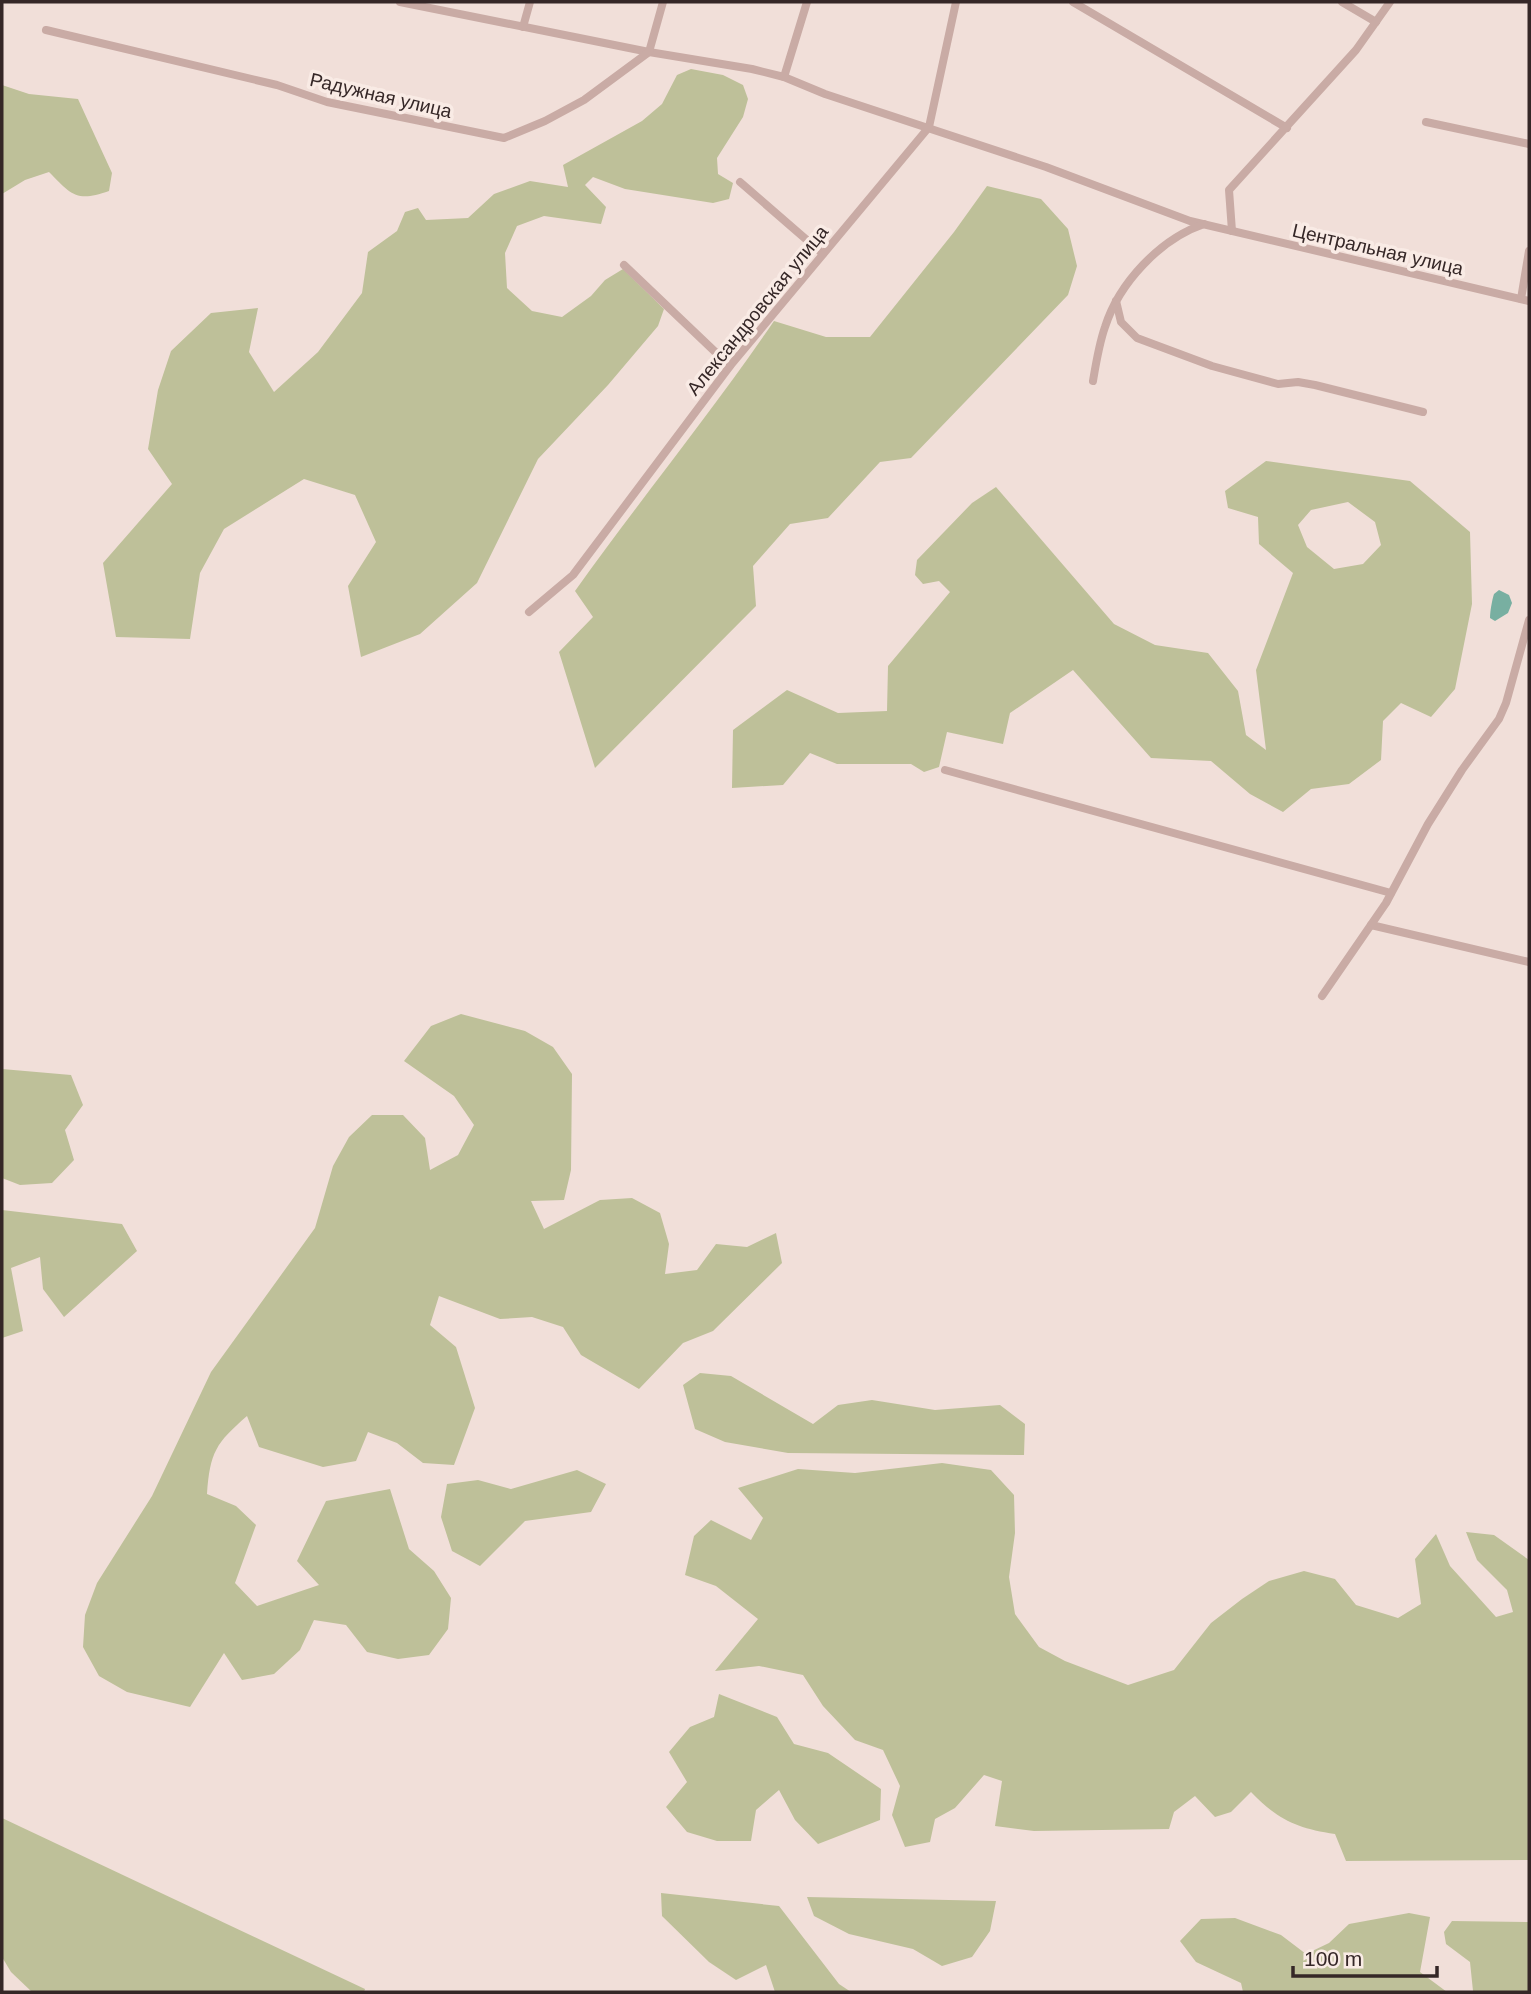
<svg xmlns="http://www.w3.org/2000/svg" width="1531" height="1994" viewBox="0 0 1531 1994" font-family="Arial,sans-serif">
  <style>
    .green { fill: #bec099; fill-rule: evenodd }
    .water { fill: #78afa1 }
    .lines { fill: none; stroke-linecap: round; stroke-linejoin: round }
    .minor { stroke: #c9aba5; stroke-width: 8 }
    .labels { text-anchor: middle; stroke-width: 7; stroke-linejoin: round; paint-order: stroke }
    .street-label { font-size: 19px; fill: #352727; stroke: #f9ebe5 }
  </style>
  <rect width="100%" height="100%" fill="#f1dfd9"/>
  <g class="green">
    <polygon points="691,69 723,75 743,85 748,99 743,117 717,158 718,174 733,183 729,199 713,203 625,189 593,177 585,185 606,207 601,224 544,216 517,226 505,253 507,288 532,311 562,317 591,296 605,280 623,269 664,309 658,326 608,385 538,459 477,583 420,634 361,657 348,586 376,542 355,495 304,479 224,529 200,573 190,639 116,637 103,563 172,484 148,449 158,390 171,351 211,313 258,308 249,352 274,392 318,352 362,293 368,252 397,231 405,212 418,208 426,220 468,218 494,194 530,181 568,187 563,165 642,121 662,104 677,75"/>
    <path d="M 2,85 L 29,94 L 78,99 L 112,173 L 109,191 C 76,203 71,194 49,172 L 25,180 L 2,194 Z"/>
    <path d="M 987,186 L 1041,199 L 1068,229 L 1077,266 L 1068,295 L 911,458 L 880,462 L 828,518 L 790,524 L 753,566 L 756,606 L 595,768 L 559,652 L 593,617 L 575,591 C 640,500 711,413 774,321 L 826,337 L 870,337 L 954,232 Z"/>
    <path d="M 1266,461 L 1410,481 L 1470,532 L 1472,604 L 1455,689 L 1431,717 L 1401,703 L 1383,721 L 1381,760 L 1349,784 L 1311,789 L 1283,812 L 1250,794 L 1211,761 L 1151,758 L 1073,670 L 1010,713 L 1003,744 L 947,732 L 939,767 L 924,772 L 911,764 L 837,764 L 810,753 L 783,785 L 732,788 L 733,730 L 787,690 L 838,713 L 887,711 L 888,666 L 950,592 L 939,581 L 923,584 L 915,575 L 917,560 L 972,503 L 996,487 L 1114,624 L 1155,645 L 1208,653 L 1238,691 L 1246,735 L 1266,750 L 1256,670 L 1293,573 L 1259,544 L 1258,517 L 1228,508 L 1225,491 ZM 1348,502 L 1375,522 L 1381,545 L 1363,564 L 1334,569 L 1307,547 L 1298,525 L 1311,510 Z"/>
    <path d="M 461,1014 L 525,1031 L 553,1047 L 572,1074 L 571,1170 L 564,1200 L 531,1201 L 544,1229 L 600,1200 L 632,1198 L 660,1213 L 669,1244 L 665,1274 L 697,1270 L 716,1244 L 747,1247 L 776,1233 L 782,1263 L 713,1331 L 683,1343 L 639,1389 L 581,1355 L 563,1327 L 532,1317 L 500,1319 L 439,1296 L 430,1325 L 456,1347 L 475,1408 L 454,1465 L 423,1463 L 397,1443 L 368,1432 L 356,1461 L 323,1467 L 259,1447 L 247,1416 C 216,1443 210,1452 207,1494 L 236,1506 L 256,1525 L 235,1583 L 257,1606 L 319,1585 L 297,1561 L 326,1501 L 390,1489 L 409,1549 L 434,1571 L 451,1598 L 448,1629 L 429,1655 L 398,1659 L 367,1652 L 346,1625 L 314,1620 L 300,1650 L 274,1674 L 242,1680 L 224,1653 L 190,1707 L 127,1692 L 99,1676 L 83,1647 L 85,1615 L 97,1583 L 152,1496 L 211,1372 L 315,1228 L 333,1166 L 349,1137 L 372,1115 L 403,1115 L 425,1138 L 430,1170 L 458,1155 L 474,1125 L 454,1096 L 404,1061 L 431,1026 Z"/>
    <polygon points="2,1069 71,1075 83,1105 65,1130 74,1160 52,1183 20,1185 2,1178"/>
    <polygon points="2,1210 122,1224 137,1251 64,1317 43,1289 40,1257 11,1268 23,1331 2,1338"/>
    <polygon points="700,1373 731,1376 813,1424 838,1405 872,1400 935,1410 1000,1405 1025,1424 1024,1455 788,1453 725,1442 695,1429 683,1385"/>
    <path d="M 942,1463 L 991,1470 L 1014,1495 L 1015,1533 L 1009,1577 L 1015,1614 L 1039,1647 L 1065,1661 L 1128,1685 L 1174,1670 L 1211,1623 L 1242,1599 L 1269,1581 L 1304,1571 L 1335,1579 L 1356,1605 L 1398,1618 L 1421,1604 L 1415,1559 L 1436,1534 L 1450,1566 L 1496,1617 L 1513,1612 L 1507,1590 L 1477,1560 L 1466,1532 L 1494,1535 L 1529,1560 L 1529,1860 L 1346,1861 L 1335,1834 C 1297,1828 1278,1820 1251,1792 L 1231,1812 L 1215,1817 L 1195,1796 L 1174,1812 L 1169,1829 L 1034,1831 L 995,1826 L 1002,1781 L 984,1775 L 955,1808 L 935,1819 L 930,1842 L 905,1847 L 892,1815 L 900,1786 L 883,1750 L 855,1740 L 823,1706 L 803,1675 L 759,1666 L 715,1671 L 758,1619 L 716,1586 L 685,1575 L 694,1536 L 711,1520 L 751,1540 L 763,1518 L 738,1488 L 798,1469 L 855,1473 Z"/>
    <polygon points="577,1470 606,1484 591,1512 525,1521 480,1566 452,1551 441,1517 447,1484 478,1480 511,1489"/>
    <polygon points="719,1694 777,1717 794,1744 828,1753 881,1789 880,1820 818,1844 795,1820 779,1790 756,1810 751,1841 717,1841 687,1832 666,1807 687,1782 669,1752 690,1727 714,1717"/>
    <polygon points="2,1818 365,1989 364,1992 32,1992 11,1972 2,1957"/>
    <polygon points="661,1893 779,1906 839,1984 851,1992 775,1992 766,1965 736,1980 709,1962 662,1916"/>
    <polygon points="807,1897 996,1901 990,1931 972,1957 942,1966 913,1949 849,1934 814,1916"/>
    <polygon points="1409,1913 1430,1917 1420,1972 1447,1992 1243,1992 1241,1983 1196,1962 1180,1941 1201,1919 1235,1918 1281,1935 1306,1954 1329,1943 1349,1924"/>
    <polygon points="1452,1921 1529,1922 1529,1992 1451,1992 1473,1991 1470,1962 1446,1944 1444,1932"/>
  </g>
  <path class="water" d="M 1499,590 L 1509,595 L 1512,603 L 1508,613 L 1495,621 L 1490,618 C 1490,612 1492,600 1494,594 Z"/>
  <g class="lines">
    <g class="minor">
      <polyline points="400,2 649,52 752,69 784,77 825,94 1046,167 1190,221 1529,301"/>
      <polyline points="1073,2 1287,128"/>
      <polyline points="1342,2 1376,22"/>
      <polyline points="523,27 530,2"/>
      <polyline points="46,30 277,85 327,102 504,138 545,121 584,100 649,52 663,2"/>
      <polyline points="784,77 807,2"/>
      <polyline points="1426,122 1529,144"/>
      <polyline points="740,182 823,254"/>
      <polyline points="1232,231 1229,190 1356,50 1390,2"/>
      <polyline points="624,265 730,366"/>
      <polyline points="1521,299 1529,251"/>
      <polyline points="1116,301 1121,322 1137,338 1212,366 1278,384 1298,382 1315,385 1423,412"/>
      <path d="M 1093,381 C 1096,363 1099,344 1105,327 C 1119,283 1160,239 1204,224"/>
      <polyline points="529,612 573,575 730,366 929,127 956,2"/>
      <polyline points="945,770 1391,893"/>
      <polyline points="1371,925 1529,962"/>
      <polyline points="1322,996 1386,903 1428,824 1462,770 1499,719 1506,703 1529,620"/>
    </g>
  </g>
  <g class="labels">
    <g class="street-label">
      <text transform="translate(381 95) rotate(13)" y="7">Радужная улица</text>
      <text transform="translate(1378 249) rotate(13)" y="7">Центральная улица</text>
      <text transform="translate(757 310) rotate(-51)" y="7">Александровская улица</text>
    </g>
  </g>
  <rect width="1531" height="1994" fill="none" stroke="#352727" stroke-width="7"/>
  <path d="M1293 1966v10h144v-10" fill="none" stroke="#352727" stroke-width="3.5"/>
  <text x="1304" y="1966" font-size="21" fill="#352727" stroke="#f9ebe5" stroke-width="5" paint-order="stroke">100 m</text>
</svg>
